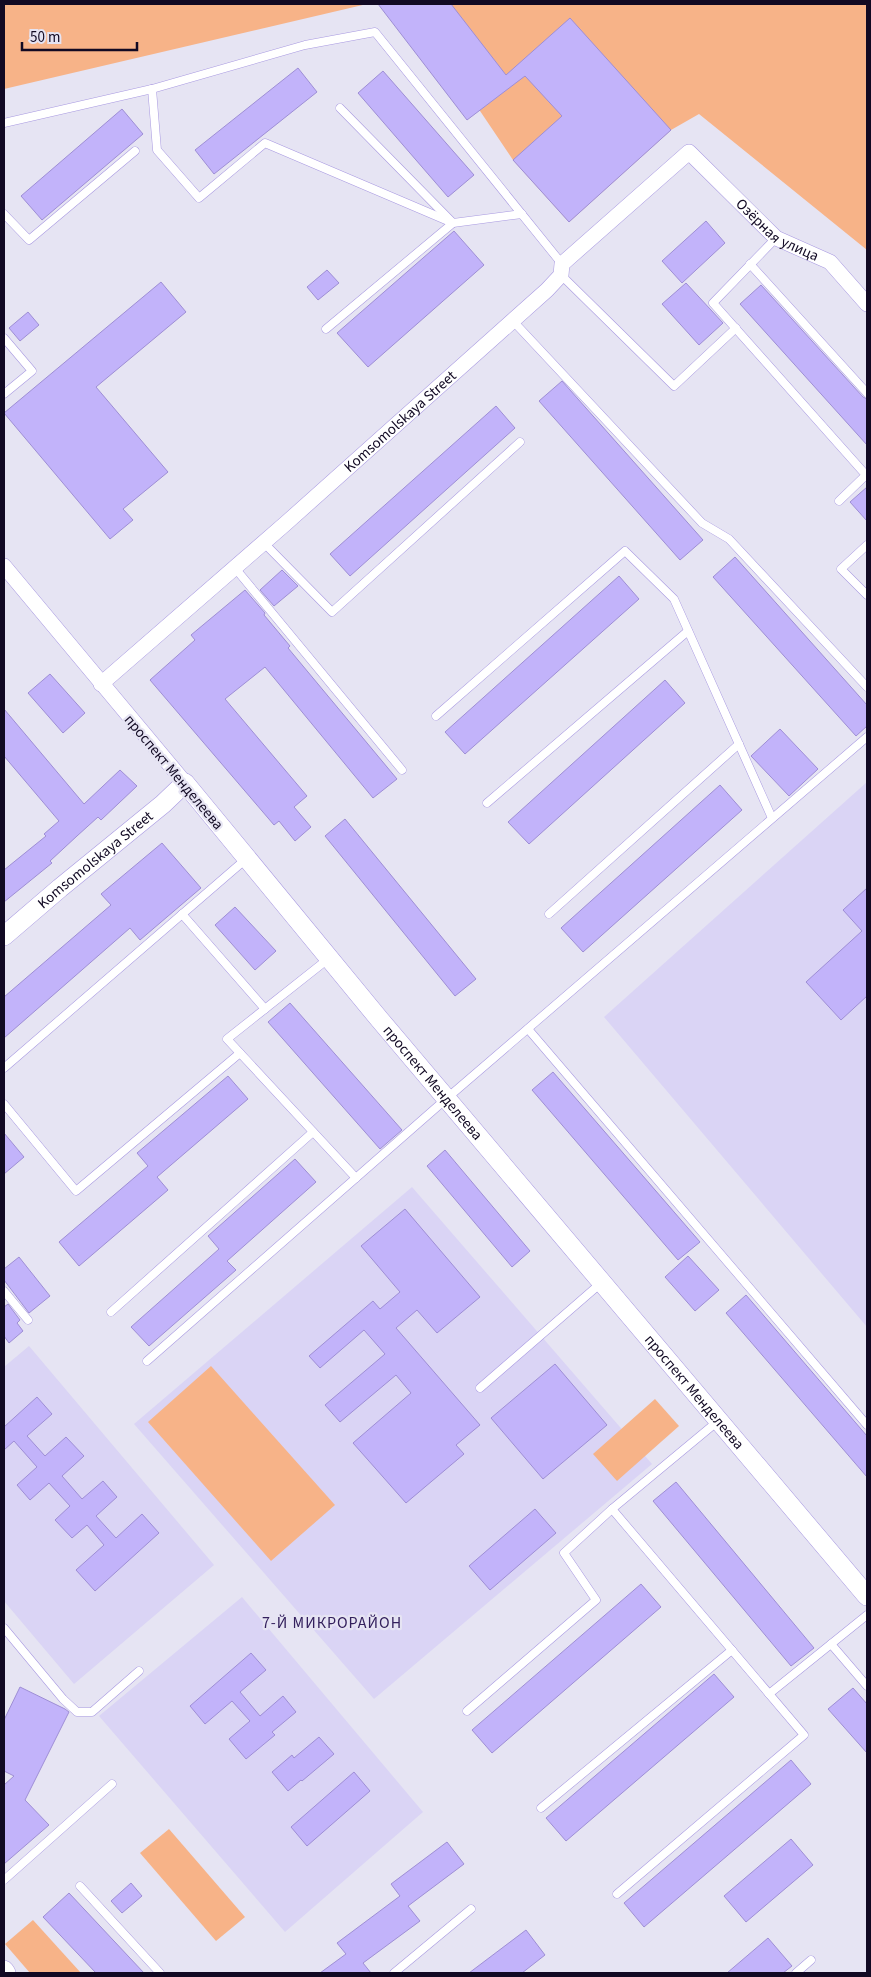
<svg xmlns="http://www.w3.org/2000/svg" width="871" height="1977" viewBox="0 0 871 1977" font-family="'Source Sans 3',sans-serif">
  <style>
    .built { fill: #dad4f5 }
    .green { fill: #f7b388 }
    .building { fill: #c2b3fa; stroke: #9e8ed5 }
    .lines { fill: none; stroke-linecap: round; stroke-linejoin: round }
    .service-casing { stroke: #a899e1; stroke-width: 9 }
    .minor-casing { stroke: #a899e1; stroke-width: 16 }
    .tertiary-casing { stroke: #a899e1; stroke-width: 20 }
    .service { stroke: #fff; stroke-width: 8 }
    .minor { stroke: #fff; stroke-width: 15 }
    .tertiary { stroke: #fff; stroke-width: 19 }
    .labels { text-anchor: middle; stroke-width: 4.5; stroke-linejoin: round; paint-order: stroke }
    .street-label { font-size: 15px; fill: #110923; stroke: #e6e4f3 }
    .neighbourhood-label { font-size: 16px; letter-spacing: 1px; fill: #33205d; stroke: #e6e4f3 }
  </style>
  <rect width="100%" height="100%" fill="#e6e4f3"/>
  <g class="built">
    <polygon points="867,782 867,1327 604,1017"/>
    <polygon points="412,1187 652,1464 374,1699 134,1424"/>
    <polygon points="29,1346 214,1565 74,1684 4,1601 4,1367"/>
    <polygon points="242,1597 423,1812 285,1932 99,1716"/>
  </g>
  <g class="green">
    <polygon points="4,4 367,4 4,89"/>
    <polygon points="408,4 867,4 867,250 699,114 671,130 569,222 513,160"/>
    <polygon points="211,1366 335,1505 271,1561 148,1422"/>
    <polygon points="655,1399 679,1426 617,1481 593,1454"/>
    <polygon points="169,1829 245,1917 216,1941 140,1853"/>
    <polygon points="33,1920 81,1973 30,1973 5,1944"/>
  </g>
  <g class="building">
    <polygon points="378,4 451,4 506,75 570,18 671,130 569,222 513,160 562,116 525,76 467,120"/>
    <polygon points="298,68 317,92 214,174 195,150"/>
    <polygon points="383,71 474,175 448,197 358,93"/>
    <polygon points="122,109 143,134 42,220 21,196"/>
    <polygon points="706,221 725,243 682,283 662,261"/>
    <polygon points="454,231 484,265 368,367 337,333"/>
    <polygon points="327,270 339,283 318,300 307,287"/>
    <polygon points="161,282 186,312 96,387 168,472 123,509 133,520 110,539 4,413"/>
    <polygon points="686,283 723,323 699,345 662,304"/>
    <polygon points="761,285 863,397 867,399 867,445 740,304"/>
    <polygon points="28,312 39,325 20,341 9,328"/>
    <polygon points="562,381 703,540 680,560 539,401"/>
    <polygon points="496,406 515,428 350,576 330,554"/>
    <polygon points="867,487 867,521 850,502"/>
    <polygon points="735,557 867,705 867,726 856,736 713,577"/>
    <polygon points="282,570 298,586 274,606 260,590"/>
    <polygon points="619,576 639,599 465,754 445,732"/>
    <polygon points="245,590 265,613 264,615 290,646 288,648 397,779 373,798 265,667 225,699 307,796 294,807 311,827 295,841 279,821 274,825 150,680 195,640 191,635"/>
    <polygon points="50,674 85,713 63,733 28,693"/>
    <polygon points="665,680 685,703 529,844 508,822"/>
    <polygon points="4,709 84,804 120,770 137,786 101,820 98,817 77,836 50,861 52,863 4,902 4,870 46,836 44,834 59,821 4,756"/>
    <polygon points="780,729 818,769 789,796 751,756"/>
    <polygon points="720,785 742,810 583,952 561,928"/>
    <polygon points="345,819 476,979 455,996 325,836"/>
    <polygon points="162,843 201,888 140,940 130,928 4,1038 4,997 111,905 101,894"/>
    <polygon points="867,888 867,996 841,1020 806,982 862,931 843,910"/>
    <polygon points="235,907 276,951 255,970 215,925"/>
    <polygon points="290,1003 402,1130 380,1149 268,1022"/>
    <polygon points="553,1072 700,1242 678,1260 532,1090"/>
    <polygon points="228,1076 248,1099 157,1177 168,1190 79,1266 59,1242 148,1166 137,1153"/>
    <polygon points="4,1133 24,1157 4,1174"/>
    <polygon points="445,1150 530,1251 512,1267 427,1166"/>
    <polygon points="295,1159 316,1182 227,1261 236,1270 149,1346 131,1327 219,1249 208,1236"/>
    <polygon points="405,1209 480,1297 437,1333 417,1310 396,1328 480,1425 456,1445 464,1454 406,1503 353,1443 411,1393 396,1375 340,1422 325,1405 385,1354 364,1330 320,1368 309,1356 373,1301 380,1309 400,1292 361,1246"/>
    <polygon points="688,1256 719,1290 695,1311 665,1277"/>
    <polygon points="19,1257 50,1296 29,1313 4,1280 4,1269"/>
    <polygon points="746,1295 867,1436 867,1477 726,1313"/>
    <polygon points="8,1304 20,1320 17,1323 23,1331 9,1343 4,1336 4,1307"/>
    <polygon points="555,1364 607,1425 543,1479 491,1418"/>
    <polygon points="37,1397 52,1414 27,1436 45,1456 66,1437 84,1456 62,1476 82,1499 103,1481 117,1497 96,1516 116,1538 142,1514 159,1533 95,1591 76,1570 104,1545 87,1525 72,1538 55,1520 70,1506 49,1483 30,1500 17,1485 37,1467 14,1441 4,1450 4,1427"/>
    <polygon points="676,1482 814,1648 791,1666 653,1501"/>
    <polygon points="535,1509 556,1533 490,1590 469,1566"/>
    <polygon points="641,1584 661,1607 492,1753 472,1730"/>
    <polygon points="251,1653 266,1670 240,1692 260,1716 283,1696 296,1712 272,1732 275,1735 246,1759 229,1739 250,1721 232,1701 205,1724 190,1706"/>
    <polygon points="714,1674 734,1697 566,1841 546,1818"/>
    <polygon points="20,1687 65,1709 69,1712 25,1800 49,1825 4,1864 4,1785 14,1776 4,1771 4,1720"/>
    <polygon points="853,1688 867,1704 867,1753 828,1709"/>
    <polygon points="319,1737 334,1754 302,1781 301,1780 288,1791 272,1772 292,1755 294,1758"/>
    <polygon points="791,1760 811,1784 644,1927 624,1903"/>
    <polygon points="354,1772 370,1791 307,1846 291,1827"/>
    <polygon points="791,1839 813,1865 746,1922 724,1896"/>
    <polygon points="447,1842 464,1864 408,1906 420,1921 363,1963 371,1973 320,1973 346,1954 337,1943 400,1896 391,1884"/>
    <polygon points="131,1883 142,1896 122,1913 111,1901"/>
    <polygon points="69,1893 144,1973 96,1973 43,1917"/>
    <polygon points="526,1930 545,1955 522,1973 469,1973"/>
    <polygon points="768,1938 792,1966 783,1973 727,1973"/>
  </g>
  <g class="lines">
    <defs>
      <g id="service">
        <polyline points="152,89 157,150 199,198 265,143 453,223 522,214"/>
        <polyline points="4,123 152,89 305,45 375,32 562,264"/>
        <polyline points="4,214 29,240 135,151"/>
        <polyline points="776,238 713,303 866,475 839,501"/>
        <polyline points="750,264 867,393"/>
        <polyline points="561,275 674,386 736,328"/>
        <polyline points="513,321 702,523 729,539 867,687"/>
        <polyline points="326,329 453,223 340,108"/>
        <polyline points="4,338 32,371 4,394"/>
        <polyline points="264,543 332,612 520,442"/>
        <polyline points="867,545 841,569 867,595"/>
        <polyline points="235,568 402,770"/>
        <polyline points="436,716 625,551 674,599 772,818"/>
        <polyline points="487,803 688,631"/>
        <polyline points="182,914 265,1009"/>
        <polyline points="549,914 739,744"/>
        <polyline points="528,1029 867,1425"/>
        <polyline points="240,1053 356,1178"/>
        <polyline points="4,1068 246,859"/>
        <polyline points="4,1104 76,1191 240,1053 227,1039 328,959"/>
        <polyline points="4,1291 28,1320"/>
        <polyline points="111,1312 313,1132"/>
        <polyline points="147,1361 446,1099 867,737"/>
        <polyline points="480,1388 601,1283"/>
        <polyline points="4,1628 63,1699 77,1712 92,1712 139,1671"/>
        <polyline points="831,1644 867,1686"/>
        <polyline points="769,1694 867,1615"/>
        <polyline points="467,1711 596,1600 564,1553 612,1509"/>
        <polyline points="541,1808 732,1650"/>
        <polyline points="4,1880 112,1784"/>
        <polyline points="80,1886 160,1973"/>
        <polyline points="617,1894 804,1735 612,1509 718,1421"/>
        <polyline points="394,1973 471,1909"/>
        <polyline points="796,1973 811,1960"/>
      </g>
      <g id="minor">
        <polyline points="4,566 185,783"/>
        <path id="s1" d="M 101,684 L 285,524 L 547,290 L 561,275 L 562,264 L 689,152 L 776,238 L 830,262 L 867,304"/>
      </g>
      <g id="tertiary">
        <path id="s2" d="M 4,936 L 60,888 L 163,804 L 185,783 L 380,1020 L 867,1596"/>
        <polyline points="4,1970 6,1973"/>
      </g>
    </defs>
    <use href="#service" class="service-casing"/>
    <use href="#minor" class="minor-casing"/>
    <use href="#tertiary" class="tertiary-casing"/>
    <use href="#service" class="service"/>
    <use href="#minor" class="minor"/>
    <use href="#tertiary" class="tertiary"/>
  </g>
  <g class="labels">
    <g class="street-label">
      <text dy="5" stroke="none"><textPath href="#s1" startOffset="915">Озёрная улица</textPath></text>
      <text dy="5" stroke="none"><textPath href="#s1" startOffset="398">Komsomolskaya Street</textPath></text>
      <text transform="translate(174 772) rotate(50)" y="5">проспект Менделеева</text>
      <text dy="5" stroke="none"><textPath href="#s2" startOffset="119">Komsomolskaya Street</textPath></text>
      <text dy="5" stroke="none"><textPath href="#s2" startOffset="626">проспект Менделеева</textPath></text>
      <text dy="5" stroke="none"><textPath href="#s2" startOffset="1031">проспект Менделеева</textPath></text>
    </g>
    <g class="neighbourhood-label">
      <text x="332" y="1628">7-Й МИКРОРАЙОН</text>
    </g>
  </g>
  <rect width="871" height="1977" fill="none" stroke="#110923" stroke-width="10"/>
  <path d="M22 42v8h115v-8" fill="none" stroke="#110923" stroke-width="2.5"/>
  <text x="30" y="42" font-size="15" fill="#110923" stroke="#e6e4f3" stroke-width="4" paint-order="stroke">50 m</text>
</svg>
